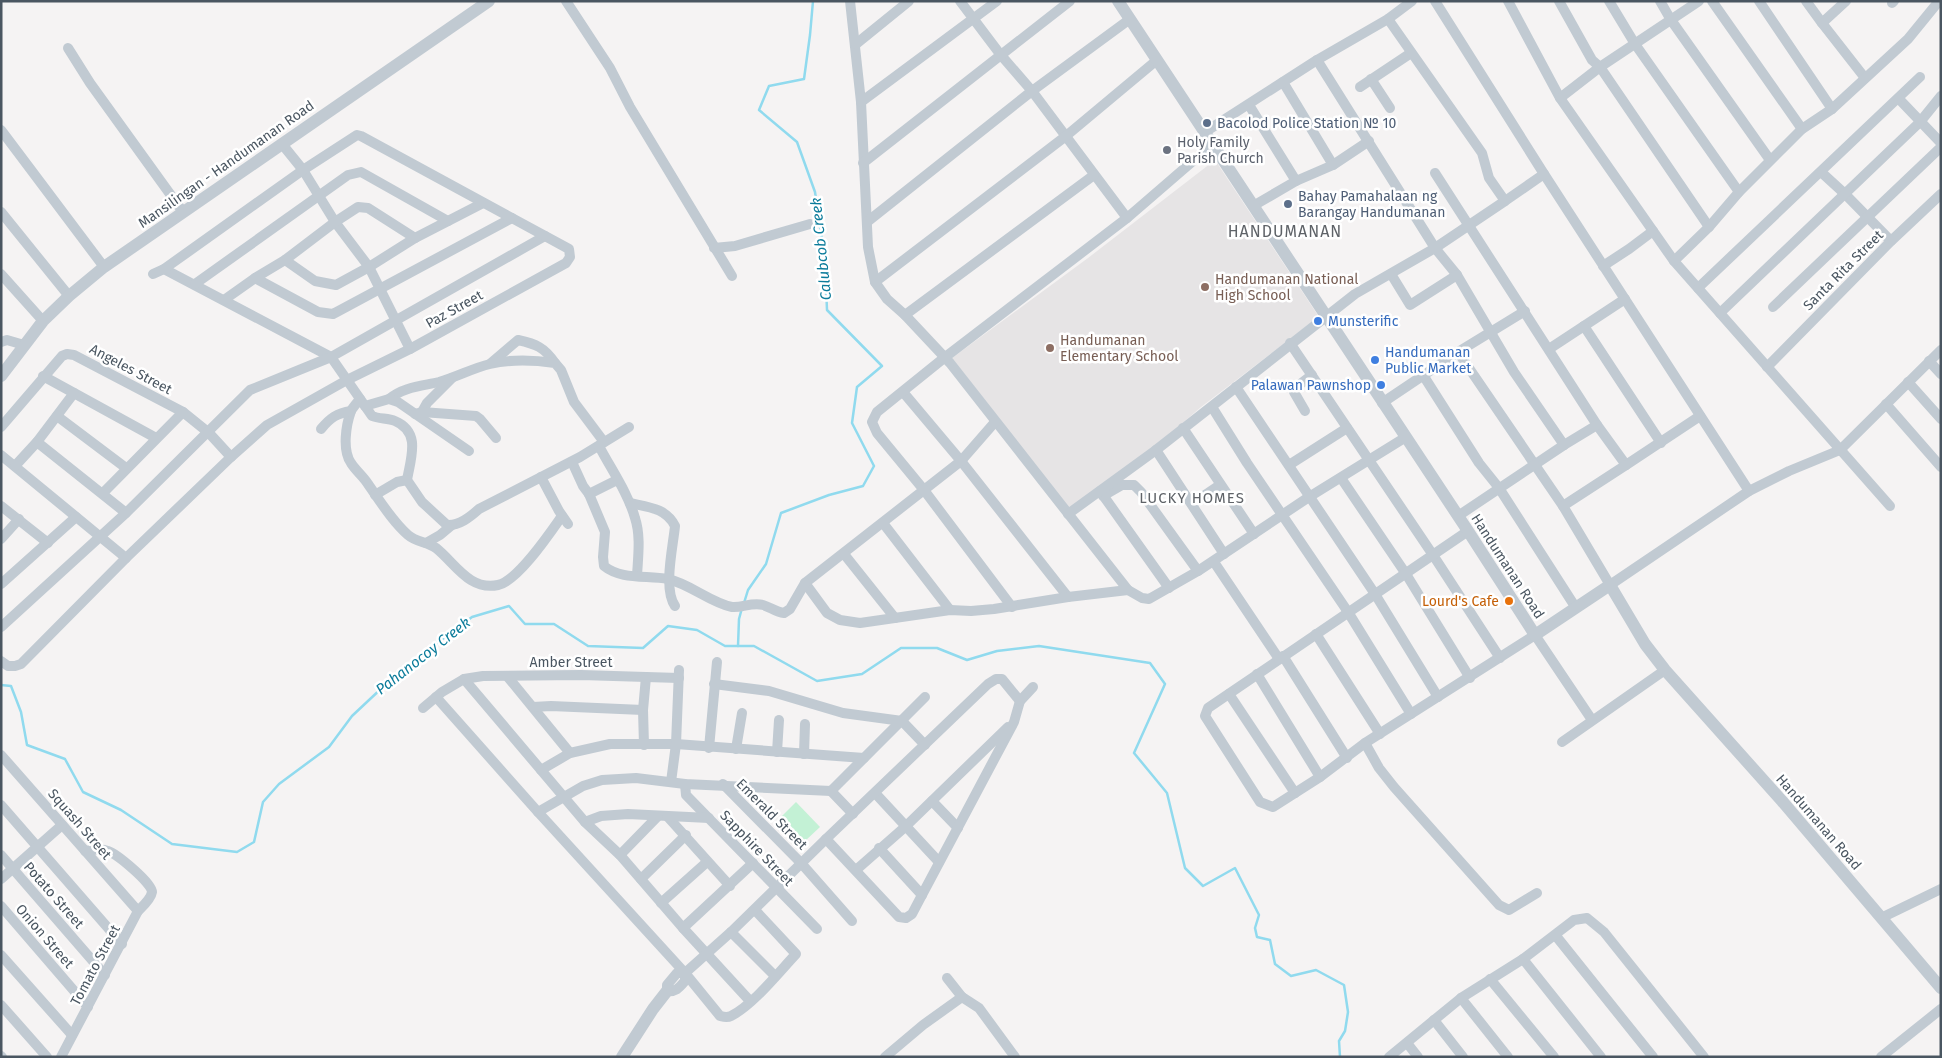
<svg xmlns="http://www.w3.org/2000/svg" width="1942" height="1058" viewBox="0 0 1942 1058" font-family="'Fira Sans',sans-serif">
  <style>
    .education { fill: #e6e4e5 }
    .green { fill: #c3f1d5 }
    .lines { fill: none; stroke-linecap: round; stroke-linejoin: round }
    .stream { stroke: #90daee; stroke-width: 2.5 }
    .minor { stroke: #c1cad2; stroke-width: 10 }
    .tertiary { stroke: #c1cad2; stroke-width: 12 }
    .service-dot { fill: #5c6f8a; stroke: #fff; stroke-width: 2 }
    .worship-dot { fill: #6b7280; stroke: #fff; stroke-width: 2 }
    .education-dot { fill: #8d6e63; stroke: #fff; stroke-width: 2 }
    .shop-dot { fill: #3f7fe0; stroke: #fff; stroke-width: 2 }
    .food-dot { fill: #e8710a; stroke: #fff; stroke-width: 2 }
    .labels { text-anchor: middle; stroke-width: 5; stroke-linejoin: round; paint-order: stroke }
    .service-label { font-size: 14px; fill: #4e5e75; stroke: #fff; text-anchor: start }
    .worship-label { font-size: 14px; fill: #5b616d; stroke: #fff; text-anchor: start }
    .street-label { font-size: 14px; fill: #4a5661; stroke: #fff }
    .education-label { font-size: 14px; fill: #785e54; stroke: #fff; text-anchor: start }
    .shop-label { font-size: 14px; fill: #366cbe; stroke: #fff; text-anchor: start }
    .food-label { font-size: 14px; fill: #c56008; stroke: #fff; text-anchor: end }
    .water-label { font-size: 15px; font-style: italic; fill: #0c7c9b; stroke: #fff }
    .neighbourhood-label { font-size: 15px; letter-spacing: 1px; fill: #5f6368; stroke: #fff }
    .quarter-label { font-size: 16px; letter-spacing: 1px; fill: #5f6368; stroke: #fff }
  </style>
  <rect width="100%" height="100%" fill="#f5f3f3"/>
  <polygon class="education" points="1215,160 1319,317 1201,407 1139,461 1070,509 952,358 1088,258"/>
  <polygon class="green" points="796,802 820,827 805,841 781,817"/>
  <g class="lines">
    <g class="stream">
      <polyline points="744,603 748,590 766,564 781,513 829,495 863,486 874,466 852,423 857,387 882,366 827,310 825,261 815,192 797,142 759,110 769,86 804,79 810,35 813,1"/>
      <polyline points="738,646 739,619 742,608"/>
      <polyline points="1,685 11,686 21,712 27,745 65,759 83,792 121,810 172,844 237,852 254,842 263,802 279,784 329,747 352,716 401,670 472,617 509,606 525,624 554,624 588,646 643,648 668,626 697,630 725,646 754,646 817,681 862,674 901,648 937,648 967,660 997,651 1039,646 1150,663 1165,684 1134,753 1167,793 1185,868 1203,886 1235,868 1259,915 1255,928 1257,937 1270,940 1275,964 1291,976 1316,970 1344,985 1348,1012 1345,1031 1339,1041 1340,1057"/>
    </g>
    <g class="minor">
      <polyline points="566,1 610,68 630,107 732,276"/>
      <polyline points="850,1 861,102 868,247 875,282 887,299 905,315 950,363 1128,590 1142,598 1149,599 1198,571 1309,497 1406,437"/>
      <polyline points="960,1 1000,54 1032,91 1127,218"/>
      <polyline points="1435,1 1544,174 1749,491"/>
      <polyline points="1508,1 1560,98 1674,261 1890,506"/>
      <polyline points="1559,1 1592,60 1600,67 1709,227"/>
      <polyline points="1609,1 1635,44 1739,192"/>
      <polyline points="1660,1 1671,20 1770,160"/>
      <polyline points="1712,1 1802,129"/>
      <polyline points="1759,1 1832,109"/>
      <polyline points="1806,1 1822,23 1846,1"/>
      <polyline points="1892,3 1894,1"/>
      <polyline points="1822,23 1865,78"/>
      <polyline points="856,44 909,1"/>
      <polyline points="68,48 90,83 183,212"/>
      <polyline points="1317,60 1435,248 1457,275 1514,372 1564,445"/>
      <polyline points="1371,79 1390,108"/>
      <polyline points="1283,82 1333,165"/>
      <polyline points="1360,87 1411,53"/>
      <polyline points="1560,98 1600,67 1699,1"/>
      <polyline points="1899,99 1941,143"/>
      <polyline points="861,102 997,1"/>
      <polyline points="1249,105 1296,181"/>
      <polyline points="1,130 104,267"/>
      <polyline points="1205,132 1317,60 1388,19 1412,1"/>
      <polyline points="282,144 303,170 335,222 369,267 410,349"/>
      <polyline points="863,163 1070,1"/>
      <polyline points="1821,172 1845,194 1891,241"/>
      <polyline points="1435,173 1597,425 1626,465 1700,416"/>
      <polyline points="1505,201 1544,174"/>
      <polyline points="1253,206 1296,181 1333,165 1369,141"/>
      <polyline points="1,212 69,296"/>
      <polyline points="867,222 1032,91 1130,19"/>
      <polyline points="714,248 735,246 810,224"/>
      <polyline points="285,260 315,281 336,285 369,267 415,238 483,203"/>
      <polyline points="1674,261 1709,227 1739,192 1802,129 1832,109 1908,39 1939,1"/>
      <polyline points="1603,266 1629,249 1653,231"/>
      <path d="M 164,269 L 331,357 L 372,416 C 379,419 388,418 395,421 C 421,432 411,457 407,480 L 422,502 L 447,525 C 459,526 470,517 479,509 L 580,457 L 629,427"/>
      <polyline points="1,274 43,321"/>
      <polyline points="1391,274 1410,305 1457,275"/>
      <polyline points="255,278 318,312 333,314 512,218"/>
      <polyline points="875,282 1066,136 1157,60"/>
      <polyline points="195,284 348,175 361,172 448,221"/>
      <polyline points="1698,288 1920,77"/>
      <polyline points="1625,299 1584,326 1661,443"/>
      <polyline points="224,300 255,278 285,260 335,222 358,207 368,208 415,238"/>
      <polyline points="1773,307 1941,147"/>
      <polyline points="1720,313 1920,122 1941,96"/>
      <polyline points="905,315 1094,175"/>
      <polyline points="1,342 7,340 24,345"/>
      <polyline points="1290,343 1433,555 1500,658"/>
      <polyline points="1549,349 1584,326"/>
      <polyline points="1458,352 1563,506 1610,585 1749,491 1789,471 1840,450 1941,350"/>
      <polyline points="1929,361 1941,374"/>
      <path d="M 491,363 L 518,340 C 536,344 544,347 555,363"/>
      <polyline points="1767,367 1891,241 1941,194"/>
      <polyline points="1423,375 1479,463 1499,488 1576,608"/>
      <polyline points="43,376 156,438"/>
      <polyline points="1908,382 1941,419"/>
      <polyline points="1236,387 1375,594 1438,697"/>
      <polyline points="903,392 961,461 1068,597"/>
      <path d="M 360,399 C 357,403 353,407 351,411 C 346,425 342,450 351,463 C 356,471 363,476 368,484 C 380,501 392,521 408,535 C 416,542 427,542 436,548 C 455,563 469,591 498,585 C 518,581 550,533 562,516"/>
      <path d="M 389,399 C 403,387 422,386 439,382 C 457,377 473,368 490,364 C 511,359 534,360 555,363 L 561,370 L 574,402 L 604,442"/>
      <polyline points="1382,403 1458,352 1525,311"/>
      <polyline points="1886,404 1941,467"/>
      <polyline points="365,406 389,399 398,402 469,451"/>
      <polyline points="1212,407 1247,463 1348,612 1411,714"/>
      <polyline points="1305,411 1294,392 1294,389 1312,375"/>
      <polyline points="422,412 427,403 452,378"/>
      <polyline points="415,414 422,412 476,416 480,419 496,438"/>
      <polyline points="57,416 126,468"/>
      <polyline points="995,422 961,461 805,583 827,613 840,620 860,623 950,610 971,611 994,609 1068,597 1128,590"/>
      <polyline points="1,427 62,356 67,354 74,355 183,412 209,433 231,457"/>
      <polyline points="1183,428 1254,534"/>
      <path d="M 321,429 C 330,418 337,413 351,411"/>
      <polyline points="37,442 126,513"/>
      <path d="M 599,446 C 611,469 628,493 635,518 C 641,536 638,557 637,576"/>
      <polyline points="1156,450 1224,554"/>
      <polyline points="1,455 126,558"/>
      <path d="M 572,462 L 583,486 L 589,494 L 605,532 L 603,557 L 604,566 C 621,580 647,575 668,579 C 690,584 711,603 732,607 C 742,608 752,602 763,605 C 770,607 776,612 784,613 L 790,609 L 805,583"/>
      <polyline points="1289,465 1347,428"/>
      <polyline points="15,466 37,442 74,393"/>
      <polyline points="541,477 559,511 568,524"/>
      <polyline points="1341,478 1406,574 1470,678"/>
      <polyline points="1100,491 1169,588"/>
      <polyline points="103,493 183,412"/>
      <polyline points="589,494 617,480"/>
      <polyline points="375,495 397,482 407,480"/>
      <polyline points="1103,496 1122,485 1134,485 1141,492 1198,571"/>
      <path d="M 630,503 C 648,507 666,508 675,526 C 673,547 663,589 675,606"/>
      <polyline points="1192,504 1220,485"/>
      <polyline points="1,506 48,543"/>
      <polyline points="1563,506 1626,465"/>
      <polyline points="1068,514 1156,450 1355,294 1435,248 1505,201 1489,178 1482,153 1388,19"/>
      <polyline points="1458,516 1564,445 1597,425"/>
      <polyline points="883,523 950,610"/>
      <polyline points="1468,531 1208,708 1205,716 1260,802 1273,807 1320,777 1365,743 1535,635 1592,720"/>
      <polyline points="1,539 19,519"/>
      <polyline points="426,543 440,535 452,525"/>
      <polyline points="844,554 895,618"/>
      <polyline points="1214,562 1279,659"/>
      <polyline points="1,584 76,517"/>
      <polyline points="1012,607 924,490 877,433 872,422 877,412 944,358 1127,218 1193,161 1214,146"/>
      <polyline points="1,627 126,513 250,390 331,357 545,236"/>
      <polyline points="1316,634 1380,734"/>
      <polyline points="1283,656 1347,758"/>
      <polyline points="1,661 8,666 15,666 21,664 126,558 231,457 267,425 347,380 410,349 566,263 570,257 569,249 361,136 357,135 303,170 164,269 153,274"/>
      <polyline points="1257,674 1320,777"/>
      <polyline points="507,676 570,753"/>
      <polyline points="464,679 585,822 620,855 683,928 750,1001"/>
      <polyline points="714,684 769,691 843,713 902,721 925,745"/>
      <polyline points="1229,694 1295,793"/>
      <path d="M 436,697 L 538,812 L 685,973 L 720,1016 C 724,1017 727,1018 731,1016 C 753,1005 779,972 796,954 L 755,910"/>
      <polyline points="533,707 551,706 643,710"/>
      <polyline points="423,708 442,692 464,679 483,676 581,675 679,678"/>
      <polyline points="1562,742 1665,670"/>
      <polyline points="1365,743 1379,768 1394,787 1499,905 1509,910 1537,893"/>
      <polyline points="644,745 643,710 646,677"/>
      <polyline points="709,748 717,662"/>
      <polyline points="736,749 742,713"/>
      <polyline points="777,752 779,720"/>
      <polyline points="804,754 805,724"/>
      <polyline points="1,755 138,911"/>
      <polyline points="541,770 570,753 610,744 676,744 864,758"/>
      <polyline points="671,782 676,744 679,670"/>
      <polyline points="685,784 686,795 817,929"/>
      <polyline points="723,784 801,863 852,921"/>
      <polyline points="831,791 853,814"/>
      <polyline points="875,793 939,862"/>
      <polyline points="932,801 958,828"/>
      <polyline points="1,805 122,944"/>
      <polyline points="538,812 583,786 602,780 636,778 685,784 831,791 925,697"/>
      <polyline points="667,816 730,886"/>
      <polyline points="585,822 601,816 628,814 709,818"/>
      <polyline points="826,839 899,917 906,918 912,914 922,895 1014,722 1020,701 1033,687"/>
      <polyline points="879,848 922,895"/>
      <polyline points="1,855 105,975"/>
      <polyline points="620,855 658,816"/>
      <polyline points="856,870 905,827 1008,727"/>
      <polyline points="1,879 62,825"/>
      <polyline points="641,879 686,835"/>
      <polyline points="661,903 707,862"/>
      <polyline points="1,906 88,1007"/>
      <polyline points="1881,918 1941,889"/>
      <polyline points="683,928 753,863"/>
      <polyline points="731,932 775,976"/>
      <polyline points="1556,936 1653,1057"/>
      <polyline points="1,955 72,1035"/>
      <polyline points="1523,959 1601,1057"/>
      <path d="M 685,973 L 685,981 C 679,988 676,992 667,991 L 667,985 L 677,973 L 685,973 L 731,932 L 826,839 L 988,684 L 996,679 L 1002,679 L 1020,701"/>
      <polyline points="1490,979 1554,1057"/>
      <polyline points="962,997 979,1008 1015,1057"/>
      <polyline points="1461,998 1508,1057"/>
      <polyline points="1,1005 47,1057"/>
      <polyline points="1434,1020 1463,1057"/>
      <polyline points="1407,1043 1418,1057"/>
      <polyline points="1,1056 2,1057"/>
      <path d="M 61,1057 L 138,911 C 143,906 151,899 152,892 C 152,883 117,854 108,851 C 101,848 93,850 85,851"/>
      <polyline points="885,1057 923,1025 962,997 947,978"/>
      <polyline points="1389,1057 1461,998 1523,959 1574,920 1587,918 1604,932 1704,1057"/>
      <polyline points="1881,1057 1941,1009"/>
    </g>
    <g class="tertiary">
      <polyline points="1118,1 1468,531 1535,635 1610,585 1645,644 1665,670 1782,801 1941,988"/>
      <polyline points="1,376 43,321 69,296 104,267 489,1"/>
      <polyline points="622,1057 653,1009 667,991"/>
    </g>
  </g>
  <g class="service-dot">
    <circle cx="1207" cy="123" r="5"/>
    <circle cx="1288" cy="204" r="5"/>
  </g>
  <circle class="worship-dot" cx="1167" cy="150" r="5"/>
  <g class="education-dot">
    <circle cx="1205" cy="287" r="5"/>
    <circle cx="1050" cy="348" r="5"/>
  </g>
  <g class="shop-dot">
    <circle cx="1318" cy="321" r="5"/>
    <circle cx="1375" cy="360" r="5"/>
    <circle cx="1381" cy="385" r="5"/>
  </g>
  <circle class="food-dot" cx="1509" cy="601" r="5"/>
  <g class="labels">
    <g class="service-label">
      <text x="1217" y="128">Bacolod Police Station № 10</text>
      <text x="1298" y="201">Bahay Pamahalaan ng<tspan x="1298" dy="16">Barangay Handumanan</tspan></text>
    </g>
    <g class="worship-label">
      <text x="1177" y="147">Holy Family<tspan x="1177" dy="16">Parish Church</tspan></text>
    </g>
    <g class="street-label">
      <text transform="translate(226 164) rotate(-35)" y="5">Mansilingan - Handumanan Road</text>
      <text transform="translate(1843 270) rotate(-45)" y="5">Santa Rita Street</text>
      <text transform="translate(454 309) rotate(-29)" y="5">Paz Street</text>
      <text transform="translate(131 369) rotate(28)" y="5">Angeles Street</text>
      <text transform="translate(1508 566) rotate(57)" y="5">Handumanan Road</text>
      <text x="571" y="667">Amber Street</text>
      <text transform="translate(772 814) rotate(45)" y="5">Emerald Street</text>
      <text transform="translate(1819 822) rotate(49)" y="5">Handumanan Road</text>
      <text transform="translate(80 824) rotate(49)" y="5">Squash Street</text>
      <text transform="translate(757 848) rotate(46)" y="5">Sapphire Street</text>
      <text transform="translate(54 895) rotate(49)" y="5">Potato Street</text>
      <text transform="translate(45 936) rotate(49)" y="5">Onion Street</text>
      <text transform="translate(95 965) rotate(-62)" y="5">Tomato Street</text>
    </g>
    <g class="education-label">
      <text x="1215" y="284">Handumanan National<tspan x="1215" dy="16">High School</tspan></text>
      <text x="1060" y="345">Handumanan<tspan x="1060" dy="16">Elementary School</tspan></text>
    </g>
    <g class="shop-label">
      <text x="1328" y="326">Munsterific</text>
      <text x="1385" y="357">Handumanan<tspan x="1385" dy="16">Public Market</tspan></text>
      <text x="1371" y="390" text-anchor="end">Palawan Pawnshop</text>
    </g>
    <g class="food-label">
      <text x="1499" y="606">Lourd's Cafe</text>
    </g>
    <g class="water-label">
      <text transform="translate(821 249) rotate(-96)" y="5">Calubcob Creek</text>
      <text transform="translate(423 656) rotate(-38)" y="5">Pahanocoy Creek</text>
    </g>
    <g class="neighbourhood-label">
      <text x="1192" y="503">LUCKY HOMES</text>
    </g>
    <g class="quarter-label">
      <text x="1285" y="237">HANDUMANAN</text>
    </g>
  </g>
  <rect width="1942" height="1058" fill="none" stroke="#4a5661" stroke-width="5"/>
</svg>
